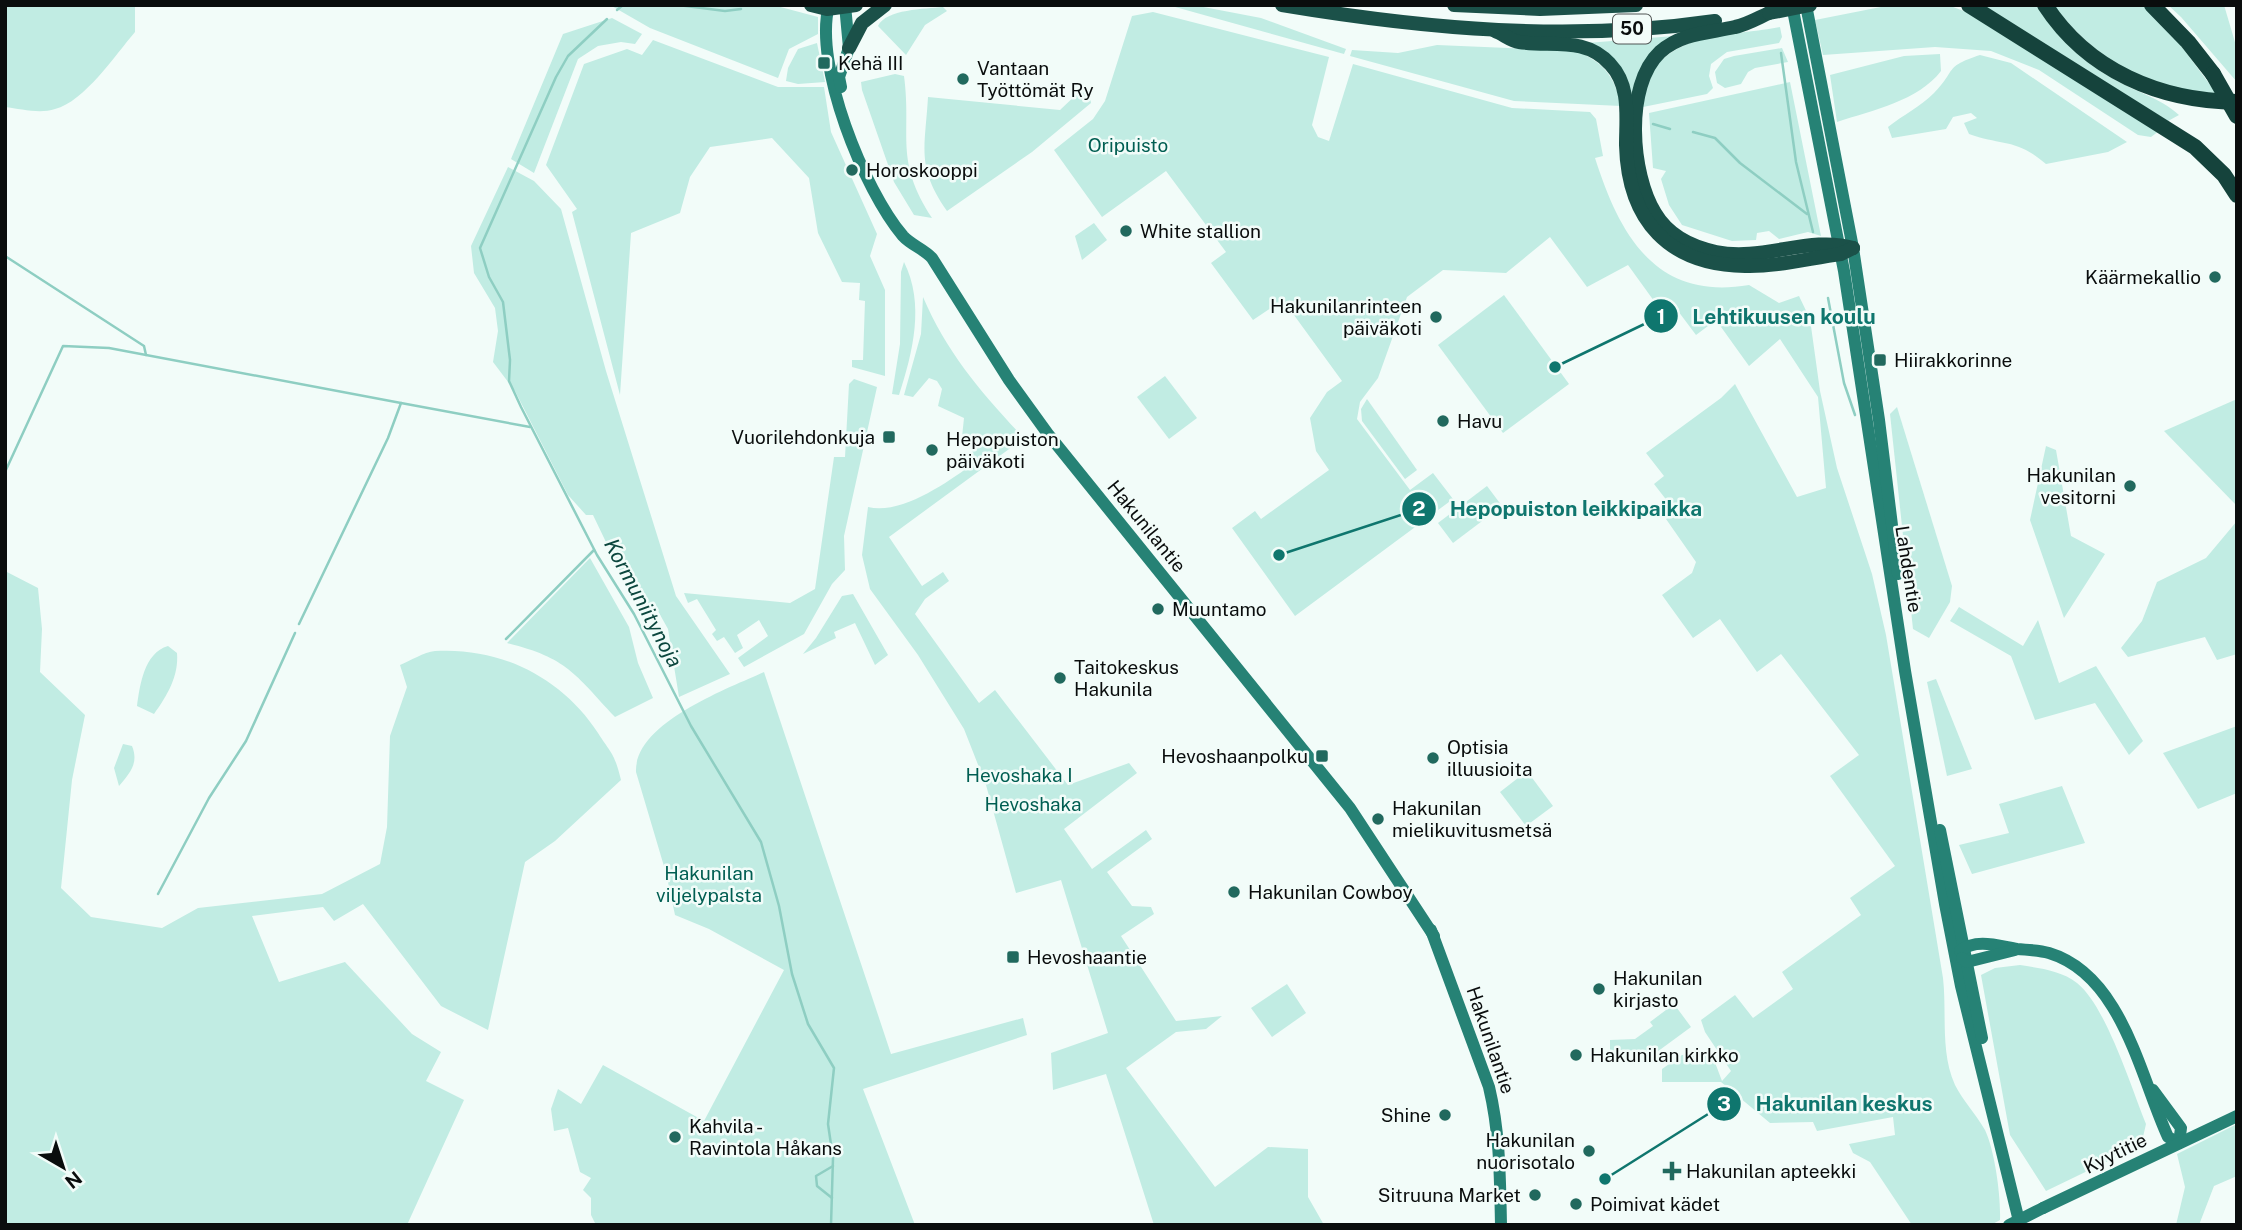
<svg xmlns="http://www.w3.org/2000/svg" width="2242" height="1230" viewBox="0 0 2242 1230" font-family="'Public Sans',sans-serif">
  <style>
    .green { fill: #c1ece3 }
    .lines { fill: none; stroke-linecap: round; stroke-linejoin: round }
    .stream { stroke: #8ecec2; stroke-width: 2.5 }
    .secondary { stroke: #268275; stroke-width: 12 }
    .trunk { stroke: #1b5149; stroke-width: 14 }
    .motorway { stroke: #15433c; stroke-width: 16 }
    .secondary-bridge { stroke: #268275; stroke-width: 12 }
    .trunk-bridge { stroke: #1b5149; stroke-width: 14 }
    .motorway-bridge { stroke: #15433c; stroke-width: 16 }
    .poi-dot { fill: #21695e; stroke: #f2fcf9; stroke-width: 2.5 }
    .labels { text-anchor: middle; stroke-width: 5; stroke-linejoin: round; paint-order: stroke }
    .shield { fill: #f2fcf9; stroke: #505554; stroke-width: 2 }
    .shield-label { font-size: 18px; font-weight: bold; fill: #0a0d0d }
    .poi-label { font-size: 19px; fill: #0a0d0d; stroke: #f2fcf9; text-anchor: start }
    .park-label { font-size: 19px; fill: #005e52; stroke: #f2fcf9 }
    .street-label { font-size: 19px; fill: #0a0d0d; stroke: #f2fcf9 }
    .water-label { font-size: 21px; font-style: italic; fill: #0c473e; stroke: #f2fcf9 }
    .leader { fill: none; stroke: #0f766e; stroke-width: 2.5 }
    .callout-dot { fill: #0f766e; stroke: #f2fcf9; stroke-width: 2.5 }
    .mark-label { font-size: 21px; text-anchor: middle; font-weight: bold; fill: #fff }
    .callout-label { font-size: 21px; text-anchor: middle; font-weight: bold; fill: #0f766e; stroke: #f2fcf9; stroke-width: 5; stroke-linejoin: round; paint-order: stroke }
  </style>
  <rect width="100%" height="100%" fill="#f2fcf9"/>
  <g class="green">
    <path d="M 5,5 L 135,5 L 135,32 C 116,54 84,102 55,109 C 40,114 21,109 5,107 Z"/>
    <polygon points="610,5 773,5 818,17 818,34 789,49 778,78 650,28"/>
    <polygon points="1168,5 1193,5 1261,18 1346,49 1344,54"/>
    <polygon points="1891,5 1948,5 1974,15 2159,131 2151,137 2138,135 2039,70 1991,51 1935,47 1823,55 1815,20"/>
    <path d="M 1979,5 L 2036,5 C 2055,32 2083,62 2112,78 C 2135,92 2159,97 2179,115 L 2168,121 Z"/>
    <path d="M 2053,5 L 2145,5 L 2171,32 L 2219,97 C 2146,87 2099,63 2053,5 Z"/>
    <polygon points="2168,5 2224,5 2237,49 2237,82 2181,17"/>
    <path d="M 943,7 L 947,11 L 925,25 L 906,55 L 878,26 C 886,9 925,9 943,7 Z"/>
    <path d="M 1153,12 L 1329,57 L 1312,125 L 1318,137 L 1329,141 L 1353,64 L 1512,108 L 1590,112 L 1596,119 L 1603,156 L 1595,158 C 1620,236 1656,301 1749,285 L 1779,303 L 1799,296 L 1810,319 L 1820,391 L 1837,468 L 1872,574 L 1886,635 L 1943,978 C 1947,1013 1940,1052 1955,1085 C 1963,1101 1976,1114 1985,1130 C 1995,1151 2001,1197 2000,1220 L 1991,1225 L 1912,1225 L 1870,1162 L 1853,1153 L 1849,1144 L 1895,1135 L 1893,1117 L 1817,1131 L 1813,1122 L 1770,1123 L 1721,1082 L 1662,1082 L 1662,1069 L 1682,1055 L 1711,1052 L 1722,1081 L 1731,1071 L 1705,1032 L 1701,1020 L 1735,995 L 1753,1018 L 1793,989 L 1782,972 L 1861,915 L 1850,898 L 1895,866 L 1830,776 L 1859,755 L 1781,654 L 1757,672 L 1720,619 L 1693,638 L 1662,595 L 1692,573 L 1696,562 L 1666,519 L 1675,511 L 1654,484 L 1664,476 L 1646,453 L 1721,398 L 1735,384 L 1797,497 L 1826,488 L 1818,397 L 1780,339 L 1749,366 L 1716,320 L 1696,335 L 1678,311 L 1667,319 L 1628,265 L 1587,287 L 1550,237 L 1506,273 L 1443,270 L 1407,297 L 1378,378 L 1360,402 L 1357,419 L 1410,490 L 1433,473 L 1453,499 L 1295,616 L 1232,528 L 1255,511 L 1261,519 L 1329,470 L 1316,451 L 1310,418 L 1327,392 L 1342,381 L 1283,300 L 1253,320 L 1211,263 L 1226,252 L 1166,171 L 1102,217 L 1054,150 L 1093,119 L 1105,101 L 1132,16 Z"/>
    <polygon points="612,18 642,34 635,44 621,42 598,46 578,59 534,173 511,159 563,34"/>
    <path d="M 1780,27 L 1782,37 L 1779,43 L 1727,52 L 1711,64 L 1709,76 L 1713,88 L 1707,94 L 1643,107 C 1645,97 1645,83 1650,75 C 1676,31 1736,36 1780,27 Z"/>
    <polygon points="1674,36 1633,95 1587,43"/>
    <polygon points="653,40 778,87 824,87 831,132 877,234 870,256 885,290 885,376 852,367 852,360 863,360 865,301 859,300 860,283 842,282 818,233 809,178 772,138 710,147 690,177 680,213 631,233 620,395 572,212 577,209 546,165 584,64 627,49 642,55"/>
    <polygon points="817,43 825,82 798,84 786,81 788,68 798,49"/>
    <path d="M 1437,45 L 1576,51 C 1604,62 1615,77 1621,106 L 1514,101 L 1350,56 L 1352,50 L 1398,53 Z"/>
    <polygon points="1782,48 1788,62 1755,68 1748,72 1741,84 1725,88 1717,83 1715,72 1724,59 1734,56"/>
    <path d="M 1940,54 L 1941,71 C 1918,101 1873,110 1837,122 L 1830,75 L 1904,56 Z"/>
    <path d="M 1980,55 L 2011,63 L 2127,142 L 2108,152 L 2046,164 C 2016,138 2002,146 1969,134 L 1964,123 L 1977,118 L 1971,113 L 1953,117 L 1946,129 L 1892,138 L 1888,127 C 1903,115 1920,107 1934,93 C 1957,70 1943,67 1980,55 Z"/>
    <path d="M 895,74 L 904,76 C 912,137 894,159 932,218 L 914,215 L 894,182 L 862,90 L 861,82 Z"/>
    <polygon points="1790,82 1821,236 1808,232 1779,239 1769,231 1757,233 1756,240 1732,241 1682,225 1669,205 1661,179 1666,171 1653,168 1649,113"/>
    <path d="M 1079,92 L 1089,93 L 1091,103 L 1032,152 L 947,211 C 916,166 925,149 928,97 L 1060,110 Z"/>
    <polygon points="508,167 534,181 561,209 606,371 676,596 730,674 679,697 668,629 654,604 639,611 593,515 586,515 568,495 515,391 493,362 498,331 495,308 474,273 471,246"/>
    <polygon points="1094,223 1107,240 1082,260 1075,236"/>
    <path d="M 904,262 C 925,304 913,352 899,395 L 892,394 L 900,344 L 901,272 Z"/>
    <polygon points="1504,295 1569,384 1503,433 1438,345"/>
    <path d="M 923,297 C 947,353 982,394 1024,438 L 889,537 L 922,586 L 943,572 L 949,581 L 925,599 L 915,614 L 979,703 L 995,690 L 1068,785 L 1129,763 L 1137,773 L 1064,829 L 1092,869 L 1146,830 L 1152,839 L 1107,872 L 1132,906 L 1151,907 L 1154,914 L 1121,936 L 1176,1021 L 1222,1016 L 1206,1029 L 1176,1032 L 1126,1068 L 1215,1187 L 1268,1147 L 1308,1149 L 1308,1197 L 1324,1225 L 1154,1225 L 1106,1074 L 1053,1090 L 1051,1053 L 1108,1033 L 1061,880 L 1016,893 L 986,785 L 964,729 L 918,655 L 870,589 L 862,555 L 868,507 C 900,515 945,484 970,466 L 973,448 L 962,437 L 964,418 L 938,406 L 942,389 L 937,381 L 929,378 L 913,397 L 904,395 L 921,334 Z"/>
    <polygon points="1165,376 1197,418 1169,439 1137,397"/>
    <polygon points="854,379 877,387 844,536 845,570 832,584 804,634 744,667 738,658 768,636 759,620 737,635 743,648 735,653 724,637 717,641 712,634 716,630 697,599 688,603 684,593 790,603 815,589 834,457 845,457 849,384"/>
    <polygon points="1367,399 1417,470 1405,479 1362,421 1361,409"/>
    <polygon points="2237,399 2237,506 2164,431"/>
    <polygon points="1897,407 1952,586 1950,602 1929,638 1913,629 1890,414"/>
    <polygon points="2046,446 2056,450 2071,536 2105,554 2064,618 2030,520"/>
    <polygon points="1487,486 1502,506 1453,543 1438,523"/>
    <polygon points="2237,521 2237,654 2217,660 2205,637 2128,657 2121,648 2142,621 2157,582 2206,558"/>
    <path d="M 590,558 L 629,627 L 638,663 L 653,698 L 615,717 C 574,673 567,658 507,643 Z"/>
    <path d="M 5,571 L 38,588 L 42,629 L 40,672 L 85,715 L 72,780 L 61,888 L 91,917 L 162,928 L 198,908 L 322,894 L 380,864 L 387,827 L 390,736 L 407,687 L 400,665 C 410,661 424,652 435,651 C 501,647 562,678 598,733 C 612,755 614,752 621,780 L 555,841 L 525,862 L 488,1030 L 441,1006 L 363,904 L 334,921 L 323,907 L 252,916 L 279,982 L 345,962 L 412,1034 L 441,1052 L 426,1081 L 464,1100 L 407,1225 L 5,1225 Z"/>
    <polygon points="853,594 888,655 875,665 855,623 834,632 836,638 803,654 816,638 842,596"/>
    <polygon points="1959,607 2023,646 2038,620 2059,683 2096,666 2143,741 2129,755 2095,703 2035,720 2011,656 1950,621"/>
    <path d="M 168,646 L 177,653 C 179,676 167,696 154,714 L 137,706 C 140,685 144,653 168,646 Z"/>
    <path d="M 764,672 L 891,1054 L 1023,1018 L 1027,1035 L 863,1089 L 915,1225 L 596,1225 L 591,1215 L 591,1198 L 583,1190 L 591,1178 L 580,1172 L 568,1128 L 554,1131 L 551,1109 L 558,1089 L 581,1104 L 603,1065 L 704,1121 L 784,970 L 709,929 L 675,915 L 666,873 L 636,772 C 634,723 727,689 764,672 Z"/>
    <polygon points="1936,679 1972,769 1947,776 1927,682"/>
    <polygon points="2237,726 2237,793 2198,809 2163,753"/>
    <path d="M 123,744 L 132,746 C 139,763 130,773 119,786 L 114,768 Z"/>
    <polygon points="1527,771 1553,806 1526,826 1500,792"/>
    <polygon points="2062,786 2085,843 1972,874 1959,845 2009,833 1999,804"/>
    <path d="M 2020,965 C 2038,968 2061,970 2077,983 C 2106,1006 2131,1087 2146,1124 L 2143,1137 L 2133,1149 L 2046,1191 L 2010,1135 L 1981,975 L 1995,968 Z"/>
    <polygon points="1287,984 1306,1013 1272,1037 1251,1008"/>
    <polygon points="1674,1004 1691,1027 1646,1060 1610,1060 1610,1040 1635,1039 1653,1026 1650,1022"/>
    <polygon points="2237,1124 2237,1176 2214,1186 2199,1225 2176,1225 2185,1187 2177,1154"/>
  </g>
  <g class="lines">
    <g class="stream">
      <polyline points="678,5 725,11 741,9"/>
      <polyline points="617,10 623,5"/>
      <polyline points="607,19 568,56 556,77 480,248 489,277 503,302 510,360 509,381 521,407 597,555 634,614 691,726 761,842 779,906 792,974 808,1024 834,1068 828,1124 833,1158 831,1225"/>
      <polyline points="1781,53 1796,162 1813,232"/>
      <polyline points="1653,124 1670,129"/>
      <polyline points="1693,132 1715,138 1740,163 1807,214"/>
      <polyline points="5,256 144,346 146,355"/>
      <polyline points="1828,298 1844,383 1855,415"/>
      <polyline points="5,472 63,346 109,348 401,403"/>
      <polyline points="299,624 388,438 401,403 530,427"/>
      <polyline points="506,639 594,550"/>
      <polyline points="158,894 209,798 246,741 295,633"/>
      <polyline points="832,1198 817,1186 816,1176 833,1166"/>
    </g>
    <g class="secondary">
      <path d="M 829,5 C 813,65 864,190 903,236 C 911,245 924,249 932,258 L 1009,380 L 1048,434 L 1350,808 L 1434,936"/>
      <polyline points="1792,5 1844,271 1905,671 1945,904 1961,986 2020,1225"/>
      <polyline points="1806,5 1853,248 1879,420 1898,574"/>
      <polyline points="841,87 839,77 849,48 845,5"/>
      <polyline points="1940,830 1982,1038"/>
      <path d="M 1431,930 L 1489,1087 C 1500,1133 1500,1178 1501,1225"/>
      <path d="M 1960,951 C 1976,938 1999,946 2017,949 C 2028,950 2039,950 2049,953 C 2122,975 2140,1076 2168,1137 L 2179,1143"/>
      <polyline points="1962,958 1967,962 2015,950"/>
      <polyline points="2153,1090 2181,1128 2179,1143"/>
      <polyline points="2043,1208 2237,1116"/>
    </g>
    <g class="trunk">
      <polyline points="811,5 827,9 856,5"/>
      <path d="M 1282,5 C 1426,29 1570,42 1715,21"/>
      <polyline points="1454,5 1540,9 1636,5"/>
      <path d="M 1769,13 C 1758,18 1746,25 1735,27 C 1708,33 1681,33 1660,52 C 1624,86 1631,174 1655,213 C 1668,235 1692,247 1716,252 C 1762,262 1810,235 1853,248"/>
      <path d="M 1495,31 C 1503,34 1511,41 1519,42 C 1551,47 1585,36 1610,64 C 1631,86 1626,117 1626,145 C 1628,221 1669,265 1745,266 C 1777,267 1810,258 1841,254 L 1853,248"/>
      <polyline points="849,48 862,23 885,5"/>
    </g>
    <g class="motorway">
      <polyline points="1969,5 2195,147 2224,175 2237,195"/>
      <path d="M 2045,5 C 2088,71 2160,101 2237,102"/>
      <polyline points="2152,5 2188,42 2213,74"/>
    </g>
    <polyline class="secondary-bridge" points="2009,1225 2043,1208"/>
    <polyline class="trunk-bridge" points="1769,13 1810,5"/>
    <polyline class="motorway-bridge" points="2213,74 2237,116"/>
  </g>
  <g class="poi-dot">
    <rect x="817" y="56" width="14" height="14" rx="3.5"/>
    <circle cx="963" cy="79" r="7"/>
    <circle cx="852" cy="170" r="7"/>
    <circle cx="1126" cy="231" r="7"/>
    <circle cx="2215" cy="277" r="7"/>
    <circle cx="1436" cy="317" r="7"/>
    <rect x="1873" y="353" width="14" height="14" rx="3.5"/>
    <circle cx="1443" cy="421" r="7"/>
    <rect x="882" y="430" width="14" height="14" rx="3.5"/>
    <circle cx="932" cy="450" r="7"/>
    <circle cx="2130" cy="486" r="7"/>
    <circle cx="1158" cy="609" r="7"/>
    <circle cx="1060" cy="678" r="7"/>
    <rect x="1315" y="749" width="14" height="14" rx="3.5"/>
    <circle cx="1433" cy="758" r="7"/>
    <circle cx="1378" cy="819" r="7"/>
    <circle cx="1234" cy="892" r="7"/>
    <rect x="1006" y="950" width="14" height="14" rx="3.5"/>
    <circle cx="1599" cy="989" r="7"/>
    <circle cx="1576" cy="1055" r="7"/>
    <circle cx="1445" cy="1115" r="7"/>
    <circle cx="675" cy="1137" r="7"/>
    <circle cx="1589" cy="1151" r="7"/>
    <path d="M1668.5 1160.5h7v7h7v7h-7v7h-7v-7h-7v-7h7z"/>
    <circle cx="1535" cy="1195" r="7"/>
    <circle cx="1576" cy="1204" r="7"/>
  </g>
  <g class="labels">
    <rect class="shield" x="1613" y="14.5" width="38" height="29" rx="5"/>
    <g class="shield-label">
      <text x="1632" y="35">50</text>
    </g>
    <g class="poi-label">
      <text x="838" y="70">Kehä III</text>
      <text x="977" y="75">Vantaan<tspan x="977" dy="22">Työttömät Ry</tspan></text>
      <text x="866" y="177">Horoskooppi</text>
      <text x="1140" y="238">White stallion</text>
      <text x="2201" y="284" text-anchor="end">Käärmekallio</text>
      <text x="1422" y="313" text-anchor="end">Hakunilanrinteen<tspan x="1422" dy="22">päiväkoti</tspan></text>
      <text x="1894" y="367">Hiirakkorinne</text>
      <text x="1457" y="428">Havu</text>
      <text x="875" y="444" text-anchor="end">Vuorilehdonkuja</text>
      <text x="946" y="446">Hepopuiston<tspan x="946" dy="22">päiväkoti</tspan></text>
      <text x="2116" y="482" text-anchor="end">Hakunilan<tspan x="2116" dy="22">vesitorni</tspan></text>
      <text x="1172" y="616">Muuntamo</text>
      <text x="1074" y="674">Taitokeskus<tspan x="1074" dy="22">Hakunila</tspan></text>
      <text x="1447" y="754">Optisia<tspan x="1447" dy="22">illuusioita</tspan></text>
      <text x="1308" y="763" text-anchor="end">Hevoshaanpolku</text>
      <text x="1392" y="815">Hakunilan<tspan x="1392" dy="22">mielikuvitusmetsä</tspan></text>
      <text x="1248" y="899">Hakunilan Cowboy</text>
      <text x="1027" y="964">Hevoshaantie</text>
      <text x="1613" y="985">Hakunilan<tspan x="1613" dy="22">kirjasto</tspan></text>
      <text x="1590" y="1062">Hakunilan kirkko</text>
      <text x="1431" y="1122" text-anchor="end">Shine</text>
      <text x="689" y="1133">Kahvila -<tspan x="689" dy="22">Ravintola Håkans</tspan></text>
      <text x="1575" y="1147" text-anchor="end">Hakunilan<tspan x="1575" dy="22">nuorisotalo</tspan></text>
      <text x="1686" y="1178">Hakunilan apteekki</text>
      <text x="1521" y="1202" text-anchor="end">Sitruuna Market</text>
      <text x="1590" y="1211">Poimivat kädet</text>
    </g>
    <g class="park-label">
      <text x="1128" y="152">Oripuisto</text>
      <text x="1019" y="782">Hevoshaka I</text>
      <text x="1033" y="811">Hevoshaka</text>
      <text x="709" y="880">Hakunilan<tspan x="709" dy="22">viljelypalsta</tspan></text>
    </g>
    <g class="street-label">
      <text transform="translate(1147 526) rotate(51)" y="7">Hakunilantie</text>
      <text transform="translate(1909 569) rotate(81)" y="7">Lahdentie</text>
      <text transform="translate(1491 1040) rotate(71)" y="7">Hakunilantie</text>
      <text transform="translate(2115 1153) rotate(-26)" y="7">Kyytitie</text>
    </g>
    <g class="water-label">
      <text transform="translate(643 603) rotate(62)" y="7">Kormuniitynoja</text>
    </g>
  </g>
  <path class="leader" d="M1555 367L1661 316M1279 555L1419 509M1605 1179L1724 1104"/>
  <g class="callout-dot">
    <circle cx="1555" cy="367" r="7"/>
    <circle cx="1279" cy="555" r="7"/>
    <circle cx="1605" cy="1179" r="7"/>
    <circle cx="1661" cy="316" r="18"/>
    <circle cx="1419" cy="509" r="18"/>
    <circle cx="1724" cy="1104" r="18"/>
  </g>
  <g class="mark-label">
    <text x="1661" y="324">1</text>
    <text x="1419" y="516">2</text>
    <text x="1724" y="1111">3</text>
  </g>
  <g class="callout-label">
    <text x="1784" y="324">Lehtikuusen koulu</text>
    <text x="1576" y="516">Hepopuiston leikkipaikka</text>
    <text x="1844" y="1111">Hakunilan keskus</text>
  </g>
  <rect width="2242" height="1230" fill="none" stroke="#0a0d0d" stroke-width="14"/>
  <g transform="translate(63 1167) rotate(141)" stroke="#f2fcf9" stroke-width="5" paint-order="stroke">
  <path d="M0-5L12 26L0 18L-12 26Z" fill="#0a0d0d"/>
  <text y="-10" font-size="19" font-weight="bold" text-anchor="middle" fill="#0a0d0d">N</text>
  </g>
</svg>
